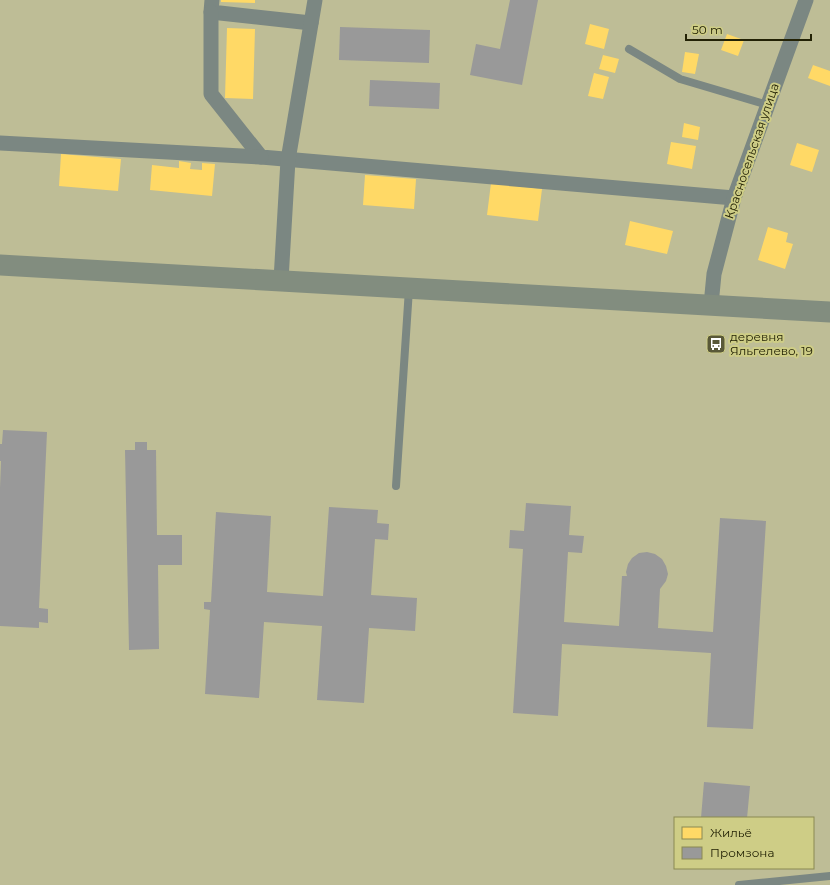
<svg xmlns="http://www.w3.org/2000/svg" width="830" height="885" viewBox="0 0 830 885" font-family="Montserrat,sans-serif">
  <style>
    .homes { fill: #ffd966 }
    .industry { fill: #999 }
    .lines { fill: none; stroke-linecap: round; stroke-linejoin: round }
    .service { stroke: #7b8782; stroke-width: 8 }
    .minor { stroke: #7b8782; stroke-width: 15 }
    .secondary { stroke: #828d7f; stroke-width: 21 }
    .labels { text-anchor: middle; stroke-width: 4; stroke-linejoin: round; paint-order: stroke }
    .street-label { font-size: 12px; fill: #232205; stroke: #cecd86 }
    .poi-label { font-size: 12px; fill: #232205; stroke: #cecd86; text-anchor: start }
  </style>
  <rect width="100%" height="100%" fill="#bebd96"/>
  <g class="homes">
    <polygon points="221,0 255,0 255,3 221,2"/>
    <polygon points="590,24 609,29 604,49 585,44"/>
    <polygon points="227,28 255,29 253,99 225,98"/>
    <polygon points="727,34 744,40 738,56 721,50"/>
    <polygon points="685,52 699,54 695,74 682,72"/>
    <polygon points="603,55 619,59 615,73 599,69"/>
    <polygon points="813,65 830,71 830,86 808,78"/>
    <polygon points="594,73 609,77 603,99 588,96"/>
    <polygon points="684,123 700,127 698,140 682,137"/>
    <polygon points="671,142 696,146 692,169 667,164"/>
    <polygon points="797,143 819,150 812,172 790,165"/>
    <polygon points="61,154 121,159 118,191 59,186"/>
    <polygon points="179,161 191,163 190,169 202,170 202,163 215,164 212,196 150,190 152,165 179,168"/>
    <polygon points="365,175 416,179 414,209 363,205"/>
    <polygon points="491,183 542,189 538,221 487,215"/>
    <polygon points="630,221 673,231 667,254 625,245"/>
    <polygon points="768,227 788,233 786,242 793,244 785,269 758,260"/>
  </g>
  <g class="industry">
    <polygon points="510,0 538,0 522,85 470,75 476,44 500,49"/>
    <polygon points="340,27 430,30 429,63 339,60"/>
    <polygon points="370,80 440,83 439,109 369,106"/>
    <polygon points="3,430 47,432 39,608 48,609 48,623 39,622 39,628 0,626 0,488 1,461 0,461 0,444 2,444"/>
    <polygon points="135,442 147,442 147,450 156,450 157,535 182,535 182,565 158,565 159,649 129,650 125,450 135,450"/>
    <polygon points="526,503 571,506 569,535 584,536 582,553 568,552 564,622 619,626 622,576 627,576 626,572 628,564 632,558 639,553 647,552 655,554 662,559 666,566 668,574 666,581 660,589 658,628 713,632 720,518 766,521 753,729 707,727 711,653 562,644 558,716 513,713 523,549 509,548 510,530 524,531"/>
    <polygon points="329,507 378,510 377,523 389,524 388,540 375,539 371,595 417,598 415,631 369,628 364,703 317,700 322,626 264,622 259,698 205,694 210,610 204,609 204,602 211,602 216,512 271,516 267,592 323,596"/>
    <polygon points="704,782 750,786 747,818 701,818"/>
  </g>
  <g class="lines">
    <g class="service">
      <polyline points="629,49 680,79 768,105"/>
      <polyline points="396,486 409,289"/>
      <polyline points="739,885 830,876"/>
    </g>
    <g class="minor">
      <polyline points="212,0 211,12 311,23"/>
      <polyline points="211,12 211,94 261,157 734,198"/>
      <polyline points="0,143 261,157"/>
      <polyline points="281,280 288,160 315,0"/>
      <polyline points="711,305 714,274 734,198 806,0"/>
    </g>
    <polyline class="secondary" points="0,265 830,312"/>
  </g>
  <defs>
    <symbol id="bus-square" viewBox="-11 -11 22 22"><rect x="-9" y="-9" width="18" height="18" rx="4" fill="#595838" stroke="#cecd86"/><path d="M-5-6H5V4H4V6H2V4H-2V6H-4V4H-5ZM-3.5-4V0h7V-4ZM-3.5 1.2v1.5H-2V1.2ZM2 1.2v1.5H3.5V1.2Z" fill="#fff"/></symbol>
  </defs>
  <g fill-rule="evenodd">
    <use href="#bus-square" x="705" y="333" width="22" height="22"/>
  </g>
  <g class="labels">
    <g class="street-label">
      <text transform="translate(752 151) rotate(-71)" y="4">Красносельская улица</text>
    </g>
    <g class="poi-label">
      <text x="730" y="341">деревня<tspan x="730" dy="14">Яльгелево, 19</tspan></text>
    </g>
  </g>
  <rect x="674" y="817" width="140" height="52" fill="#cecd86" stroke="#8a8952"/>
  <rect x="682" y="827" width="20" height="12" fill="#ffd966" stroke="#8a8952"/>
  <text x="710" y="837" font-size="12" fill="#232205">Жильё</text>
  <rect x="682" y="847" width="20" height="12" fill="#999999" stroke="#8a8952"/>
  <text x="710" y="857" font-size="12" fill="#232205">Промзона</text>
  <path d="M686 34v6h125v-6" fill="none" stroke="#232205" stroke-width="2"/>
  <text x="692" y="34" font-size="12" fill="#232205" stroke="#cecd86" stroke-width="3" paint-order="stroke">50 m</text>
</svg>
